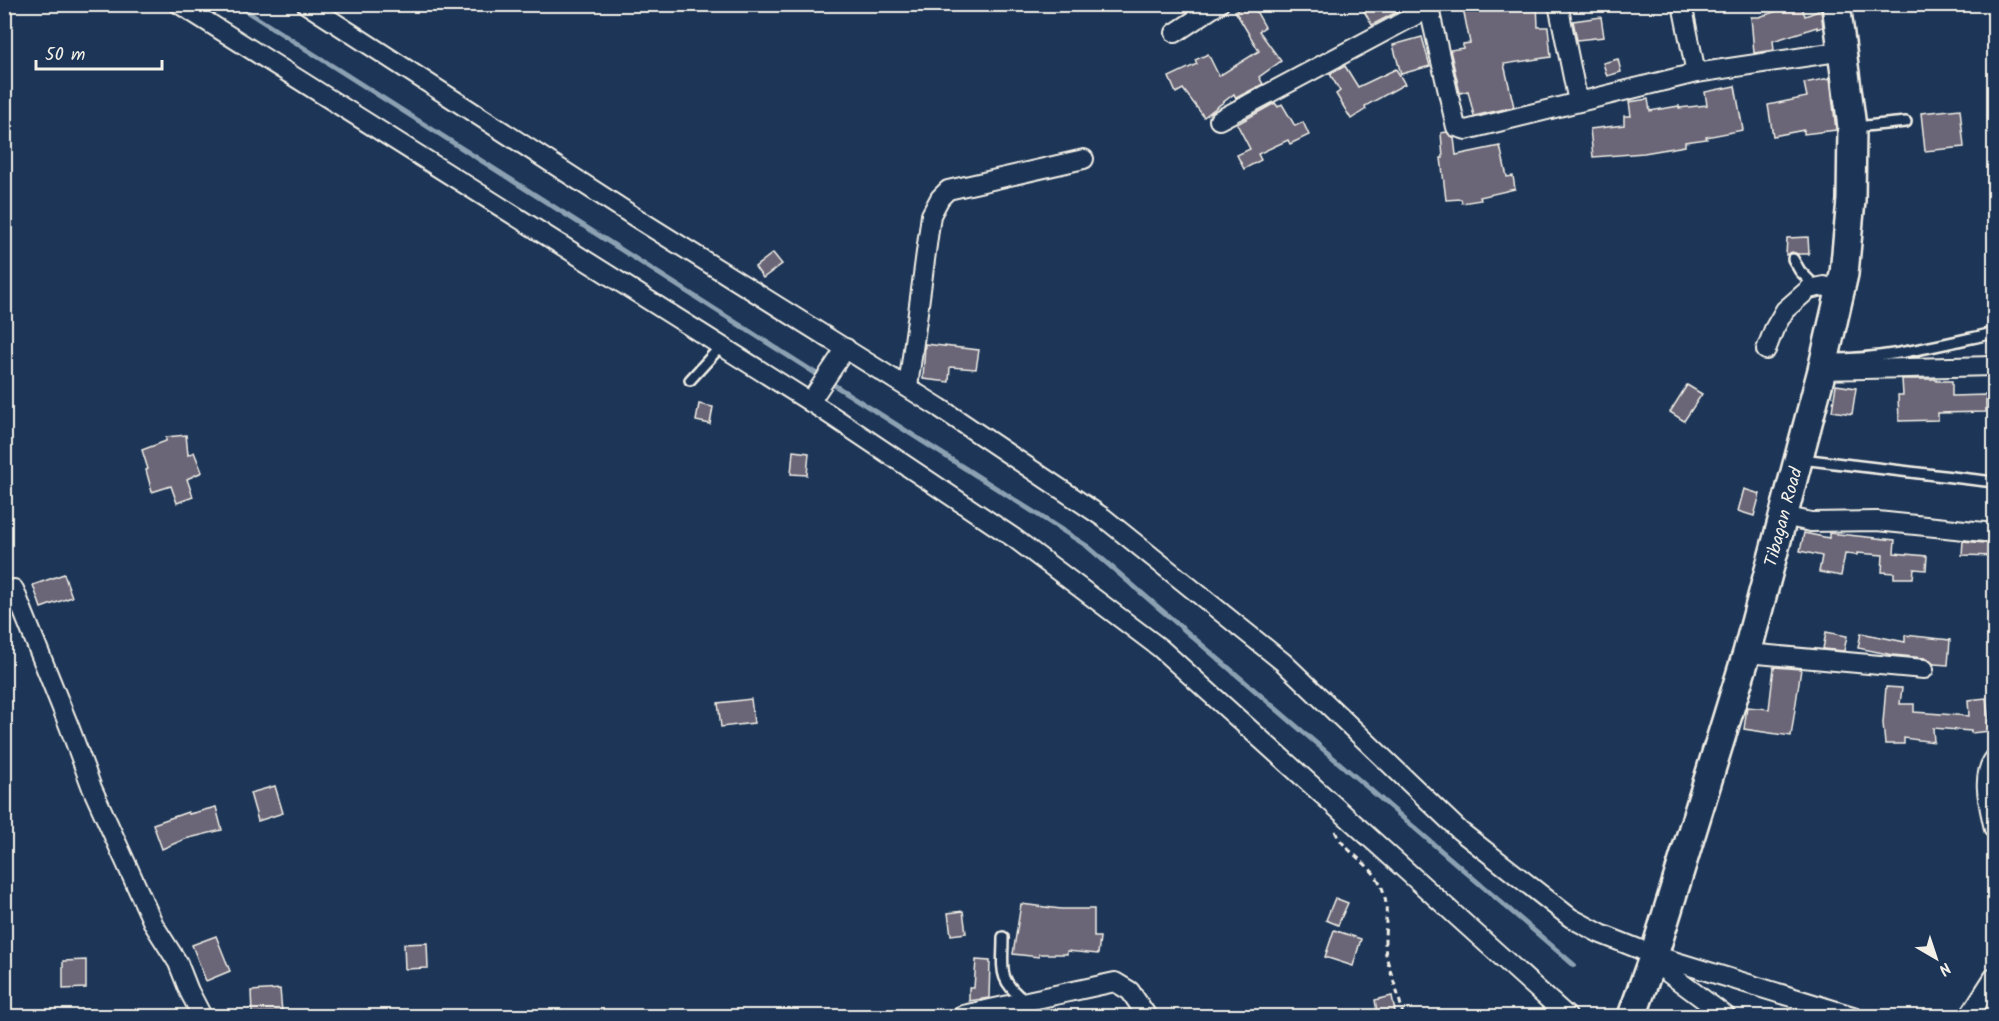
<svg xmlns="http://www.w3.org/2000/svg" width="1999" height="1021" viewBox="0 0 1999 1021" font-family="Kalam,sans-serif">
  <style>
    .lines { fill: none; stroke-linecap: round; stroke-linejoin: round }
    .stream { stroke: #8ca1b2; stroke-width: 5 }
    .building { fill: #6b6678; stroke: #f4f1e8; stroke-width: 1.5 }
    .lane-casing { stroke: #f4f1e8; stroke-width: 14 }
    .street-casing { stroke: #f4f1e8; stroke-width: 22 }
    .secondary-casing { stroke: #f4f1e8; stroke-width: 32 }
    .path { stroke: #f4f1e8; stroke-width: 3; stroke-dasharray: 6 4.5; stroke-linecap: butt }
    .lane { stroke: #1d3557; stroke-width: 9 }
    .street { stroke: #1d3557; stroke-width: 18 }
    .secondary { stroke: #1d3557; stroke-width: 27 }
    .labels { text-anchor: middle; stroke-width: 6; stroke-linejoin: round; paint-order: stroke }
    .street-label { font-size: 18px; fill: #f4f1e8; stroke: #1d3557 }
  </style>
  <rect width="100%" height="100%" fill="#1d3557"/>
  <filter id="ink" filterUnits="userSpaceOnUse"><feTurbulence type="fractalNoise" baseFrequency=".0167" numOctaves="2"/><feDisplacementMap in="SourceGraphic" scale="12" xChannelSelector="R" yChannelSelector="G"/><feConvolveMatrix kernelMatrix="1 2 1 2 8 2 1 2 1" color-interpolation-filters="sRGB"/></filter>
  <g filter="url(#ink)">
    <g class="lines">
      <polyline class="stream" points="235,4 1087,546 1574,965"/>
    </g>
    <g class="building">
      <polygon points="1247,4 1252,4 1265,27 1259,31 1281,61 1259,77 1263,84 1236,98 1234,94 1204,117 1183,89 1176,93 1169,77 1197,64 1195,60 1208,54 1219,76 1259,51 1235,11"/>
      <polygon points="1360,4 1412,4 1372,25"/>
      <polygon points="1479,4 1537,4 1538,27 1548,27 1551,57 1504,64 1514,107 1474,116 1468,91 1460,93 1450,50 1463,48 1463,44 1470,43 1463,8"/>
      <polygon points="1798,4 1801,4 1805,16 1821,10 1823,27 1817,29 1817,27 1773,41 1774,50 1754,53 1751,17 1759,17"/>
      <polygon points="1601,17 1604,37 1577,40 1573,21"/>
      <polygon points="1422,37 1430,66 1401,74 1393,45"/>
      <polygon points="1618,59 1621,72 1607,76 1603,63"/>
      <polygon points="1345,66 1358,87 1396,69 1405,84 1365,106 1366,109 1351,119 1336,94 1340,91 1330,74"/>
      <polygon points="1830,78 1836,130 1804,134 1804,130 1773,136 1768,105 1807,97 1804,83"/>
      <polygon points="1735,86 1743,130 1706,137 1707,139 1685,142 1685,146 1644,153 1593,157 1590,129 1624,125 1624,116 1631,116 1629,102 1648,99 1650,111 1679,106 1679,108 1707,105 1705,92"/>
      <polygon points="1275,103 1278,107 1282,104 1295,126 1303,122 1309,135 1290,144 1288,140 1258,154 1261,160 1244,169 1237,155 1250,149 1237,124"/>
      <polygon points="1960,109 1964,147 1925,151 1921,113"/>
      <polygon points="1447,132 1454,138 1456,155 1500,146 1507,177 1513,176 1515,189 1480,197 1481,200 1462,203 1461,199 1446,200 1441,158 1443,158 1441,133"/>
      <polygon points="1808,237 1809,254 1798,254 1792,252 1786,255 1787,238"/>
      <polygon points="773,253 782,264 763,278 755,267"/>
      <polygon points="925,344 979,350 976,369 950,367 949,382 923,379"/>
      <polygon points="1902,379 1936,379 1936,381 1952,381 1952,396 1986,395 1986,412 1938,413 1938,420 1899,421 1898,395 1903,395"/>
      <polygon points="1687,385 1702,394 1684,421 1670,412"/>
      <polygon points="1836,385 1856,388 1852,414 1832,411"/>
      <polygon points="699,404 713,407 710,424 696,421"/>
      <polygon points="186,435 188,455 194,452 202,472 187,479 193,497 177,503 171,486 152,492 146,470 148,469 142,450 166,441 166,437"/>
      <polygon points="793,451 809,453 807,475 791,474"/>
      <polygon points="1744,489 1760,494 1754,516 1738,511"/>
      <polygon points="1804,533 1829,538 1829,533 1895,540 1894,553 1927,556 1926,570 1914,569 1913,578 1894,578 1894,573 1882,572 1883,555 1857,553 1857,555 1845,554 1841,576 1819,572 1822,556 1800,551"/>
      <polygon points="1963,541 1995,544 1995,556 1962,555"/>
      <polygon points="64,574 72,597 41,608 33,585"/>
      <polygon points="1826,632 1847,636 1844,651 1823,649"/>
      <polygon points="1861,633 1905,642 1905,635 1950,640 1948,665 1934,664 1925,658 1893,655 1858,648"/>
      <polygon points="1774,667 1801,669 1791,736 1744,729 1747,707 1769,709"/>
      <polygon points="1886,687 1902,688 1900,704 1914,704 1914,712 1969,716 1968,700 1986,698 1990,731 1971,733 1971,731 1933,728 1934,742 1904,738 1904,744 1885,744 1883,723"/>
      <polygon points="751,699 754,723 721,727 718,703"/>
      <polygon points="275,786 283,813 258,821 250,793"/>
      <polygon points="216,807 222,830 185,839 162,849 153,824 188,812 189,814"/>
      <polygon points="1335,898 1348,903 1338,925 1326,920"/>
      <polygon points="1021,904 1061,909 1094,909 1094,937 1100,937 1098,954 1067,951 1067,954 1039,954 1039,957 1013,954"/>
      <polygon points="963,911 966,933 951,935 948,913"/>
      <polygon points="1334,930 1361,939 1353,966 1325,957"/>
      <polygon points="216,936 230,971 206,981 192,945"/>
      <polygon points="427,943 428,968 405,969 404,944"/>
      <polygon points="86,960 86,988 63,989 63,961"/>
      <polygon points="976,960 990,961 989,998 969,1001 969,988 974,988"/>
      <polygon points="280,989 282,1012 252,1014 251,991"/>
      <polygon points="1392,996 1396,1017 1378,1017 1375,1000"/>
    </g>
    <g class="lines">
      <defs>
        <g id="lane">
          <polyline points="1855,127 1906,122"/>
          <polyline points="1793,259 1800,271 1816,287"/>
          <path d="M 1827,359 C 1884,360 1939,345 1994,333"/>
          <polyline points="690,380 721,346"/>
          <polyline points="1801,459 1994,482"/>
          <path d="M 1003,937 C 1003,970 997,979 1025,1001"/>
        </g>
        <g id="street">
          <polyline points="179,4 826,412 1014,538 1160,648 1567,1016"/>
          <polyline points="306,4 638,219 940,408 1104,518 1283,662 1460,831 1571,918 1601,934 1654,955 1853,1016"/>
          <polyline points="1428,4 1456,127 1466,130 1696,73 1844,51"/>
          <polyline points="1558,4 1578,102"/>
          <polyline points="1682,4 1696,73"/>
          <polyline points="1175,33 1219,4"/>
          <polyline points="1219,120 1429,8"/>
          <polyline points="1766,350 1774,329 1785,310 1809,289 1824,286 1840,292"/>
          <polyline points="1822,370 1994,366"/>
          <polyline points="908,387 931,215 940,198 948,190 1084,159"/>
          <polyline points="810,402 846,348"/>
          <polyline points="1784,516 1811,522 1877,521 1994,533"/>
          <polyline points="14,589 69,726 92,788 154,925 178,963 189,991 202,1016"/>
          <polyline points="1747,653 1924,669"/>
          <path d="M 1994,759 C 1980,777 1990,809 1994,829"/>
          <polyline points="1652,961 1726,1016"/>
          <polyline points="963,1015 1115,982 1130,991 1147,1016"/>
          <polyline points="1969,1016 1994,977"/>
        </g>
        <polyline id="secondary" points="1632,1016 1654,955 1747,653 1822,370 1844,274 1851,200 1852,127 1836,4"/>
      </defs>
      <use href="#lane" class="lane-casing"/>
      <use href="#street" class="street-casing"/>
      <use href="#secondary" class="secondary-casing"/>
      <path class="path" d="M 1335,831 C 1344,851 1366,861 1377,878 C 1395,906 1380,931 1387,959 C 1392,979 1400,997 1403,1016"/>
      <use href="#lane" class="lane"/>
      <use href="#street" class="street"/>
      <use href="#secondary" class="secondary"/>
    </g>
  </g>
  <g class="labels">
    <g class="street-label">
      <text transform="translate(1783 517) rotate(-75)" y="6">Tibagan Road</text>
    </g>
  </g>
  <rect width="1999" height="1021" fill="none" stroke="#1d3557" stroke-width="24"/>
  <rect x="12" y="12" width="1975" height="997" fill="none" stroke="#f4f1e8" stroke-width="2" filter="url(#ink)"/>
  <g transform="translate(1936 958) rotate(141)" stroke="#1d3557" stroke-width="4.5" paint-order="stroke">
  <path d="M0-4.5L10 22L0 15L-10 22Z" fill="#f4f1e8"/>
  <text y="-9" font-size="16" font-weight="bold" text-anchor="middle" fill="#f4f1e8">N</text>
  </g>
  <path d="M36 60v9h126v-9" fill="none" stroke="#f4f1e8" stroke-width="3"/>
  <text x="45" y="60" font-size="18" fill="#f4f1e8" stroke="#1d3557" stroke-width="4.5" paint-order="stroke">50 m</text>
</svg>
